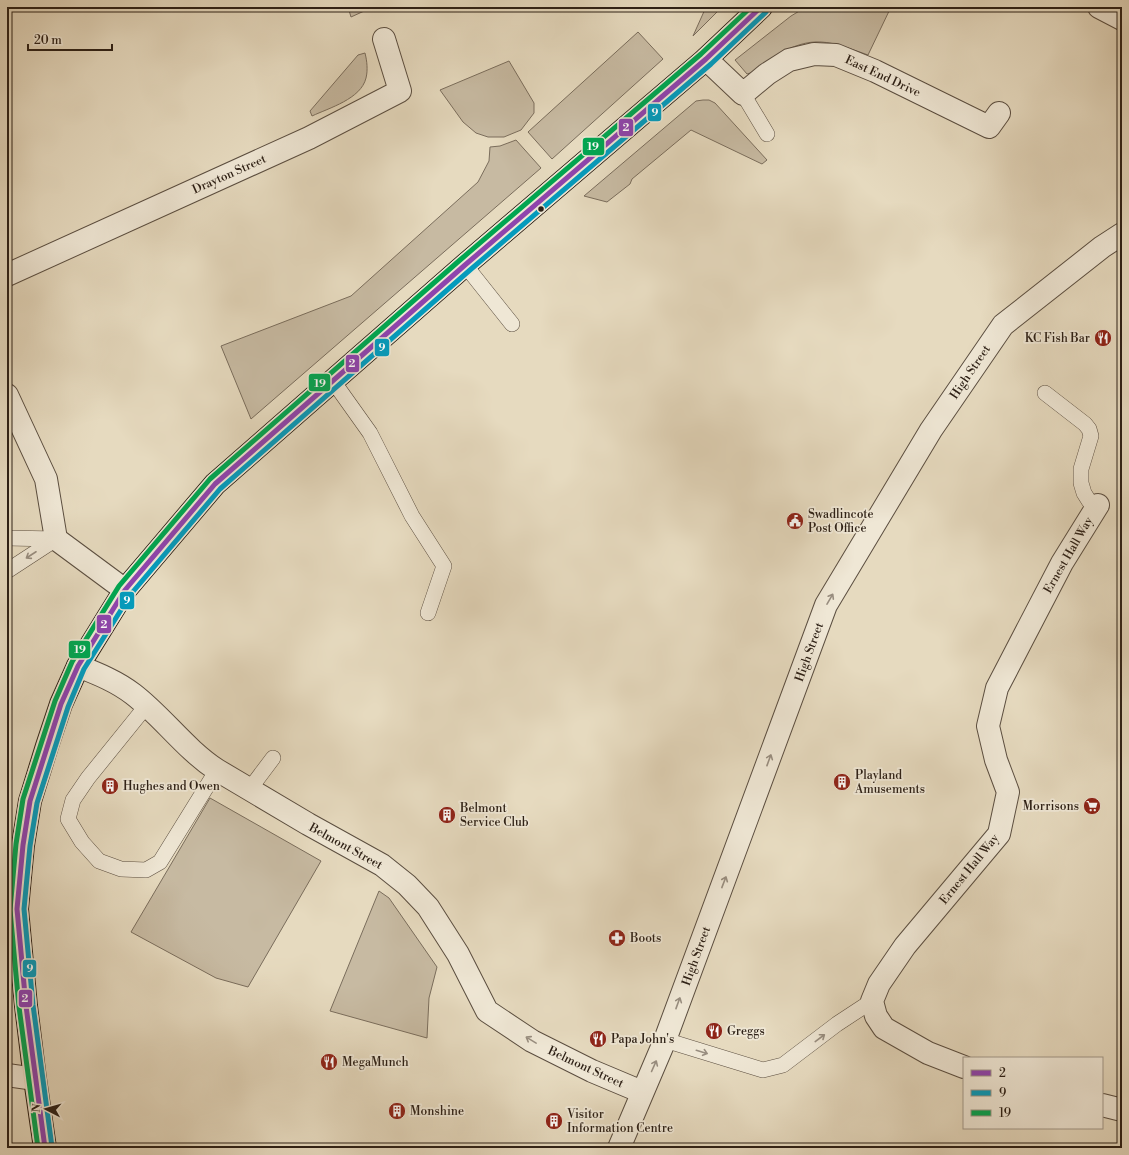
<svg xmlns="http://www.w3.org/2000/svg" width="1129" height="1155" viewBox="0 0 1129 1155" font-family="'Libre Bodoni',serif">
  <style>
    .green { fill: #c7baa2; stroke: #7a6d5c }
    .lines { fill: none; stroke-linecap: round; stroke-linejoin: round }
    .lane-casing { stroke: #5b4e40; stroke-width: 16 }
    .street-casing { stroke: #5b4e40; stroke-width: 24 }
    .primary-casing { stroke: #2d2016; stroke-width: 24 }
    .lane { stroke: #efe7d5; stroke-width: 15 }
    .street { stroke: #efe7d5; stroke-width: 22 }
    .primary { stroke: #e6dabf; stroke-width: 22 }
    .bus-1-casing { stroke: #efe7d5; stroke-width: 8 }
    .bus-2-casing { stroke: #efe7d5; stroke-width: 8 }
    .bus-3-casing { stroke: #efe7d5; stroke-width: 8 }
    .bus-1 { stroke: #8e44ad; stroke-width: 5 }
    .bus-2 { stroke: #049bbc; stroke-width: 5 }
    .bus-3 { stroke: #00a651; stroke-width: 5 }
    .oneway { stroke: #988d7f }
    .bus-dot { fill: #2d2016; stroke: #efe7d5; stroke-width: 1.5 }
    .labels { text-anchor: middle; stroke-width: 3.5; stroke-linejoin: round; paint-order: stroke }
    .street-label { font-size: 12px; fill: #2d2016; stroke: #efe7d5 }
    .poi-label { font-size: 12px; fill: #2d2016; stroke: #efe7d5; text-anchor: start }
    .line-badge { stroke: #efe7d5; stroke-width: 1.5 }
    .badge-label { font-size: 11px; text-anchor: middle; font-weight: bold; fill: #fff }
  </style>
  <rect width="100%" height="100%" fill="#e6dabf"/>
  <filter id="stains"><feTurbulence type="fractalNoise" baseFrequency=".005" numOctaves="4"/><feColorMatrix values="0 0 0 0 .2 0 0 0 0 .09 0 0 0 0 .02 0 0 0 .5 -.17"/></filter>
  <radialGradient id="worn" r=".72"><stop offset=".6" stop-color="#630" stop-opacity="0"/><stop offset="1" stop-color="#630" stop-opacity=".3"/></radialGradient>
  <g class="green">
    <polygon points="348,7 373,7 351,17"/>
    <polygon points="706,7 722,7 693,36"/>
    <path d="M 806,7 L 891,7 L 868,55 C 829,41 813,34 775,56 C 768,60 764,66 758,70 C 755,72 750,73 747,74 L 735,60 L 791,16 Z"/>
    <polygon points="638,32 663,59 552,159 528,132"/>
    <path d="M 365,53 C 367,61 368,70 366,78 C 361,99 329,108 312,116 L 310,111 L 358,55 Z"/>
    <polygon points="509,61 534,103 534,113 521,130 504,137 488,137 476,133 463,122 440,90"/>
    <polygon points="703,100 709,100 715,103 767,160 762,164 691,130 632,179 630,184 607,202 584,196 696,101"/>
    <polygon points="516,140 541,168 251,419 221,346 351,296 478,182 489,161 490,147 500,146"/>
    <polygon points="210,798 321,861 248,987 216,978 131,932"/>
    <polygon points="379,891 389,898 437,967 429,998 427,1038 330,1011"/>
  </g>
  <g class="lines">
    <defs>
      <g id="lane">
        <polyline points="743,94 767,134"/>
        <polyline points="465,265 512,324"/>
        <polyline points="333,381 370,433 412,516 444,566 428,613"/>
        <polyline points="1045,393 1085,424 1089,429 1091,436 1081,469 1081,483 1084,493 1089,501 1098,505"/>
        <polyline points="7,538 56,539"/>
        <polyline points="7,571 56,539"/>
        <polyline points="147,705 88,778 73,800 68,819 82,842 99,861 121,869 146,870 160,862 217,770"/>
        <polyline points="249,790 273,758"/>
        <polyline points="665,1040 763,1070 783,1065 837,1024 872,1001"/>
      </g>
      <g id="street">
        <polyline points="1099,7 1122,19"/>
        <polyline points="706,59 743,94 767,74 789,60 814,54 836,55 875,71 989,127 999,113"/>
        <polyline points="7,275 309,138 400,91 384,39"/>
        <polyline points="7,395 46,479 56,539 125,590"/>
        <path d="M 78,666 C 98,674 116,681 133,694 C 163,717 185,749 217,770 L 308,824 L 382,865 L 407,885 L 428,907 L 458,954 L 487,1011 L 532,1041 L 592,1071 L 642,1092"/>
        <polyline points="964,1067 928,1053 884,1028 876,1016 872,1001 879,984 905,946 999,834 1008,792 996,760 988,726 997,688 1062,563 1098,505"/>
        <polyline points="7,1075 35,1079"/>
        <polyline points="1102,1105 1122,1110"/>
        <polyline points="619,1148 665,1040 826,605 931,430 1003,325 1102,247 1122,234"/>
      </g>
      <polyline id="primary" points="45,1148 35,1079 26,1006 17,909 23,845 30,801 47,746 61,704 78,666 125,590 215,484 465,265 706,59 761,7"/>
    </defs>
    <use href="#lane" class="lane-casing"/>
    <use href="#street" class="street-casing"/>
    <use href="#primary" class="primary-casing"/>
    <use href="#lane" class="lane"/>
    <use href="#street" class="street"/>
    <use href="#primary" class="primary"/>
    <defs>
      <polyline id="bus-1" points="45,1148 26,1006 17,909 23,845 30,801 61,704 78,666 125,590 215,484 465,265 706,59 761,7"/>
      <polyline id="bus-2" points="52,1147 33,1005 24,909 30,846 37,803 68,707 84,669 131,594 220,489 470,270 711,64 766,12"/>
      <polyline id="bus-3" points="38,1148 19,1007 10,910 16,844 23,799 55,701 72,662 119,586 210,479 460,260 701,54 751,7"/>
    </defs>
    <use href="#bus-1" class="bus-1-casing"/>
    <use href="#bus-2" class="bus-2-casing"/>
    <use href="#bus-3" class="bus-3-casing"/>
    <use href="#bus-1" class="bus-1"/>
    <use href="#bus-2" class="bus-2"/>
    <use href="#bus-3" class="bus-3"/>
  </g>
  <defs><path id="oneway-shaft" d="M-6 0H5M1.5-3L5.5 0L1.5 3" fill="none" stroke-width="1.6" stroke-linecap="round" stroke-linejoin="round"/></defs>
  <g class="oneway">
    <use href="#oneway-shaft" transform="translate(31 555) rotate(147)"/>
    <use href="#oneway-shaft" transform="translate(830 599) rotate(-60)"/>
    <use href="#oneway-shaft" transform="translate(769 760) rotate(-70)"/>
    <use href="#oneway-shaft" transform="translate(724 882) rotate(-69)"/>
    <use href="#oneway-shaft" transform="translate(678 1003) rotate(-70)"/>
    <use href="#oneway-shaft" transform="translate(820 1038) rotate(-37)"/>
    <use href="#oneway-shaft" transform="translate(531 1040) rotate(-149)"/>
    <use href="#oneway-shaft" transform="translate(702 1052) rotate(17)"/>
    <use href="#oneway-shaft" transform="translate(654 1066) rotate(-66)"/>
  </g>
  <defs>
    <symbol id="restaurant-disc" viewBox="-11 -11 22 22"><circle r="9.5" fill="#8f2418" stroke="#efe7d5"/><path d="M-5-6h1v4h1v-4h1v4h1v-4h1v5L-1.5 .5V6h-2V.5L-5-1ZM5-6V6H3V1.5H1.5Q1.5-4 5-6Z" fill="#fff"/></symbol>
    <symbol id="civic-disc" viewBox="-11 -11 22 22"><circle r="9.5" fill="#8f2418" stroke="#efe7d5"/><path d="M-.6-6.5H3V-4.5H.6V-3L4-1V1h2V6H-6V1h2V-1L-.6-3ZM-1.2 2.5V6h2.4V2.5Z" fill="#fff"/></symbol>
    <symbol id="building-disc" viewBox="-11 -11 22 22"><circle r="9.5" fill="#8f2418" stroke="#efe7d5"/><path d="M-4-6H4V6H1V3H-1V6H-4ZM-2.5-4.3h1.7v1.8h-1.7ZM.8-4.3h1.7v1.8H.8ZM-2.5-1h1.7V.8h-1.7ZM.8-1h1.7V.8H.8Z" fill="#fff"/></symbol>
    <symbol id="supermarket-disc" viewBox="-11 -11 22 22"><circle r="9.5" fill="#8f2418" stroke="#efe7d5"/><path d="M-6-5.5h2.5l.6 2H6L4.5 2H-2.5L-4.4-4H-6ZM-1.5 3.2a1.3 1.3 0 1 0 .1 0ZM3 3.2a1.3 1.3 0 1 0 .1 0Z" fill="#fff"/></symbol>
    <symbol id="pharmacy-disc" viewBox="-11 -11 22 22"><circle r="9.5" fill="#8f2418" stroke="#efe7d5"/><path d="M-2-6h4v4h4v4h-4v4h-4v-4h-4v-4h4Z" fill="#fff"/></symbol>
  </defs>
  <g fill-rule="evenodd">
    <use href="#restaurant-disc" x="1093" y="328" width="20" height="20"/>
    <use href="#civic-disc" x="785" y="511" width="20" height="20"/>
    <use href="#building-disc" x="832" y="772" width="20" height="20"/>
    <use href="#building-disc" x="100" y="776" width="20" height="20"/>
    <use href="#supermarket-disc" x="1082" y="796" width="20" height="20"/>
    <use href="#building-disc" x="437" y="805" width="20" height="20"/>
    <use href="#pharmacy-disc" x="607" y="928" width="20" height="20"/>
    <use href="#restaurant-disc" x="704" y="1021" width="20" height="20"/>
    <use href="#restaurant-disc" x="588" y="1029" width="20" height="20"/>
    <use href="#restaurant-disc" x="319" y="1052" width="20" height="20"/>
    <use href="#building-disc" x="387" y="1101" width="20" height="20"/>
    <use href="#building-disc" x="544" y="1111" width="20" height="20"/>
  </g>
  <circle class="bus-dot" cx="541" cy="209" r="3.5"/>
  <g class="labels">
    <g class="street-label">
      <text transform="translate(883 76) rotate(25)" y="4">East End Drive</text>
      <text transform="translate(229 174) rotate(-24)" y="4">Drayton Street</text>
      <text transform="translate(970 372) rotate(-56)" y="4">High Street</text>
      <text transform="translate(1068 555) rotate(-60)" y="4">Ernest Hall Way</text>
      <text transform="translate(809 652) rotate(-70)" y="4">High Street</text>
      <text transform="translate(346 846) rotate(29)" y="4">Belmont Street</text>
      <text transform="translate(969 869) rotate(-51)" y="4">Ernest Hall Way</text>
      <text transform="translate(696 956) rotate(-70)" y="4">High Street</text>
      <text transform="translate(586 1067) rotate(25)" y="4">Belmont Street</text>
    </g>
    <g class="poi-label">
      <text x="1090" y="342" text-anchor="end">KC Fish Bar</text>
      <text x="808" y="518">Swadlincote<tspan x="808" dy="14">Post Office</tspan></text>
      <text x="855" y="779">Playland<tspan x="855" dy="14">Amusements</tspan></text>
      <text x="123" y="790">Hughes and Owen</text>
      <text x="1079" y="810" text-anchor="end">Morrisons</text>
      <text x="460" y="812">Belmont<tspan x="460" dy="14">Service Club</tspan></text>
      <text x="630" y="942">Boots</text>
      <text x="727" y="1035">Greggs</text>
      <text x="611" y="1043">Papa John's</text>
      <text x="342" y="1066">MegaMunch</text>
      <text x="410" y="1115">Monshine</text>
      <text x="567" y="1118">Visitor<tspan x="567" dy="14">Information Centre</tspan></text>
    </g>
  </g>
  <g class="line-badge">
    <rect x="647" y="103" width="15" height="19" rx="4" fill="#049bbc"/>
    <rect x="618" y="118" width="16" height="19" rx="4" fill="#8e44ad"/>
    <rect x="582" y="137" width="23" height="19" rx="4" fill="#00a651"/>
    <rect x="374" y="338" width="16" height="19" rx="4" fill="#049bbc"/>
    <rect x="345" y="354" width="15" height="19" rx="4" fill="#8e44ad"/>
    <rect x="308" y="373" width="23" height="19" rx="4" fill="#00a651"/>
    <rect x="119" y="591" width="16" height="19" rx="4" fill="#049bbc"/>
    <rect x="96" y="614" width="16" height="20" rx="4" fill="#8e44ad"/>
    <rect x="68" y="640" width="23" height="19" rx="4" fill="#00a651"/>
    <rect x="22" y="959" width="15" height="19" rx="4" fill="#049bbc"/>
    <rect x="18" y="989" width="15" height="19" rx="4" fill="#8e44ad"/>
  </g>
  <g class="badge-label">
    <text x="655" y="116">9</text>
    <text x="626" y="131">2</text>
    <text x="593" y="150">19</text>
    <text x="382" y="351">9</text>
    <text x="352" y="367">2</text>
    <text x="320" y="387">19</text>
    <text x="127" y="604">9</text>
    <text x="104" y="628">2</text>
    <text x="80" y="653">19</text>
    <text x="30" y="972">9</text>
    <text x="25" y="1002">2</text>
  </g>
  <rect width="1129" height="1155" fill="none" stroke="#e6dabf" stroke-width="24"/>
  <rect x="8" y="8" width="1113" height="1139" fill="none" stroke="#2d2016" stroke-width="2"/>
  <rect x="12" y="12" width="1105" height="1131" fill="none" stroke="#2d2016"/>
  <rect x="963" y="1057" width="140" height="72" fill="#efe7d5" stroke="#a19789"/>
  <rect x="971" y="1070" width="20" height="6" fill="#8e44ad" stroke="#a19789"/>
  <text x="999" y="1077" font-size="12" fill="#2d2016">2</text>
  <rect x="971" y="1090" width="20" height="6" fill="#049bbc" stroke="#a19789"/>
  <text x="999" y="1097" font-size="12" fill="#2d2016">9</text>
  <rect x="971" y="1110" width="20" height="6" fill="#00a651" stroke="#a19789"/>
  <text x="999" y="1117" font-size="12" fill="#2d2016">19</text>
  <g transform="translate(46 1109) rotate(276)" stroke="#efe7d5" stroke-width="3" paint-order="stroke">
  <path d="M0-3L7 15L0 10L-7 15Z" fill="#2d2016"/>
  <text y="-6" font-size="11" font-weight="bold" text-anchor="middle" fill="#2d2016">N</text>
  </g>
  <path d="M28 44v6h84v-6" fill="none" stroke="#2d2016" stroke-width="2"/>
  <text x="34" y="44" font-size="12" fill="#2d2016" stroke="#efe7d5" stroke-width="3" paint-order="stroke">20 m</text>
  <rect width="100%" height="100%" filter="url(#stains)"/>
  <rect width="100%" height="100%" fill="url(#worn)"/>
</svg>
